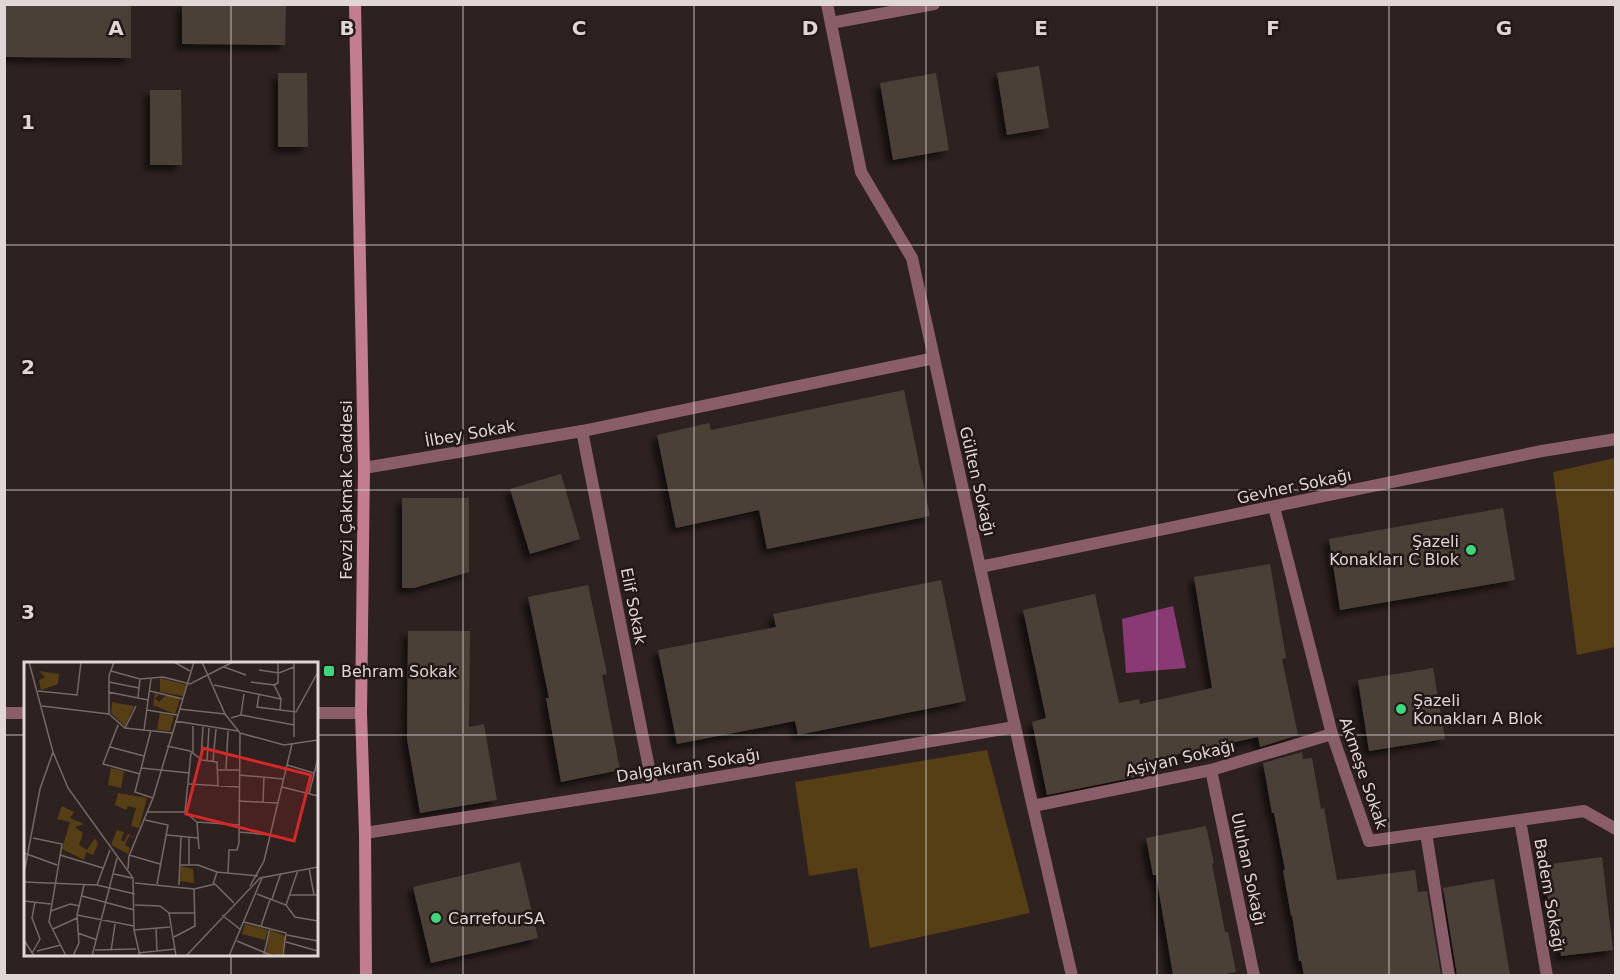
<svg xmlns="http://www.w3.org/2000/svg" width="1620" height="980" viewBox="0 0 1620 980" font-family="'DejaVu Sans',sans-serif">
  <style>
    .green { fill: #563e15 }
    .water { fill: #893a74 }
    .building { fill: #4b4039; filter: url(#shadow) }
    .lines { fill: none; stroke-linecap: round; stroke-linejoin: round }
    .street { stroke: #895e68; stroke-width: 12 }
    .secondary { stroke: #c27e8e; stroke-width: 12 }
    .grid { fill: none; stroke: #dfd6d5; stroke-width: 1.5; stroke-opacity: 0.55 }
    .poi-dot { fill: #3dd77e; stroke: #241817; stroke-width: 2 }
    .labels { text-anchor: middle; stroke-width: 5; stroke-linejoin: round; paint-order: stroke }
    .street-label { font-size: 16px; fill: #dfd6d5; stroke: #241817 }
    .poi-label { font-size: 16px; fill: #dfd6d5; stroke: #241817; text-anchor: start }
    .inset-road { fill: none; stroke: #756a68; stroke-width: 1.5 }
    .view { fill: #d62828; fill-opacity: 0.15; stroke: #d62828; stroke-width: 3 }
    .inset-edge { fill: none; stroke: #dfd6d5; stroke-width: 3 }
    .grid-label { font-size: 20px; text-anchor: middle; font-weight: bold; fill: #dfd6d5; stroke: #241817; stroke-width: 5; stroke-linejoin: round; paint-order: stroke }
  </style>
  <defs>
    <filter id="shadow"><feDropShadow dx="-5.5" dy="5.5" stdDeviation="3" flood-color="#0009"/></filter>
  </defs>
  <rect width="100%" height="100%" fill="#2e2220"/>
  <g class="green">
    <polygon points="1615,458 1615,647 1577,655 1553,472"/>
    <polygon points="987,750 1030,913 870,948 857,868 809,876 795,782"/>
  </g>
  <polygon class="water" points="1173,606 1186,668 1126,673 1122,619"/>
  <g class="building">
    <polygon points="4,4 131,4 131,58 4,57"/>
    <polygon points="182,4 286,4 285,45 182,44"/>
    <polygon points="1039,66 1049,128 1007,135 997,73"/>
    <polygon points="278,73 307,73 308,147 278,147"/>
    <polygon points="936,73 949,150 893,160 880,83"/>
    <polygon points="150,90 181,90 182,165 150,165"/>
    <polygon points="904,390 930,516 767,549 759,510 676,528 657,435 709,423 711,430"/>
    <polygon points="561,474 580,539 530,554 510,489"/>
    <polygon points="402,498 469,498 469,572 414,588 402,588"/>
    <polygon points="1503,508 1515,580 1340,610 1329,539"/>
    <polygon points="1270,564 1286,658 1282,659 1298,735 1260,747 1258,737 1152,760 1155,773 1047,795 1032,722 1046,718 1023,610 1095,594 1119,703 1139,699 1140,704 1212,688 1194,577"/>
    <polygon points="941,580 966,701 798,735 795,721 677,744 658,650 776,627 773,614"/>
    <polygon points="588,585 607,674 602,675 620,770 561,782 546,698 549,698 528,597"/>
    <polygon points="408,631 470,631 469,727 484,724 497,800 420,813 407,739"/>
    <polygon points="1433,668 1445,739 1369,751 1358,680"/>
    <polygon points="1302,752 1303,759 1312,758 1321,809 1324,808 1337,880 1415,870 1418,892 1427,891 1441,975 1304,975 1301,961 1299,961 1292,915 1291,916 1283,870 1285,870 1274,813 1272,813 1263,763"/>
    <polygon points="1206,826 1214,863 1212,864 1225,932 1228,932 1236,972 1220,975 1173,975 1156,875 1153,875 1146,838"/>
    <polygon points="1602,857 1613,950 1561,956 1555,905 1549,906 1543,865"/>
    <polygon points="520,862 538,938 431,963 413,887"/>
    <polygon points="1494,879 1510,975 1457,975 1443,888"/>
  </g>
  <g class="lines">
    <g class="street">
      <polyline points="827,4 861,172 912,258 1029,790 1072,976"/>
      <polyline points="831,23 934,4"/>
      <polyline points="582,431 653,788"/>
      <polyline points="364,468 582,431 934,358"/>
      <polyline points="1274,507 1332,734 1369,841 1584,811 1616,829"/>
      <polyline points="980,567 1542,451 1616,439"/>
      <polyline points="4,713 26,713"/>
      <polyline points="316,713 361,713"/>
      <polyline points="1211,770 1254,976"/>
      <polyline points="1033,806 1211,770 1332,734"/>
      <polyline points="1520,820 1547,976"/>
      <polyline points="365,833 653,788 1015,727"/>
      <polyline points="1426,833 1449,976"/>
    </g>
    <polyline class="secondary" points="355,4 364,468 361,713 365,833 366,976"/>
  </g>
  <path class="grid" d="M 231,4 L 231,664M 463,4 L 463,976M 694,4 L 694,976M 926,4 L 926,976M 1157,4 L 1157,976M 1389,4 L 1389,976M 4,245 L 1616,245M 4,490 L 1616,490M 4,735 L 26,735M 316,735 L 1616,735M 231,954 L 231,976"/>
  <g class="poi-dot">
    <circle cx="1471" cy="550" r="6"/>
    <rect x="323" y="665" width="12" height="12" rx="3"/>
    <circle cx="1401" cy="709" r="6"/>
    <circle cx="436" cy="918" r="6"/>
  </g>
  <g class="labels">
    <g class="street-label">
      <text transform="translate(470 433) rotate(-10)" y="6">İlbey Sokak</text>
      <text transform="translate(978 481) rotate(77)" y="6">Gülten Sokağı</text>
      <text transform="translate(1294 486) rotate(-12)" y="6">Gevher Sokağı</text>
      <text transform="translate(346 490) rotate(-90)" y="6">Fevzi Çakmak Caddesi</text>
      <text transform="translate(634 606) rotate(79)" y="6">Elif Sokak</text>
      <text transform="translate(1180 758) rotate(-13)" y="6">Aşiyan Sokağı</text>
      <text transform="translate(688 765) rotate(-9)" y="6">Dalgakıran Sokağı</text>
      <text transform="translate(1364 773) rotate(71)" y="6">Akmeşe Sokak</text>
      <text transform="translate(1249 869) rotate(78)" y="6">Uluhan Sokağı</text>
      <text transform="translate(1550 895) rotate(80)" y="6">Badem Sokağı</text>
    </g>
    <g class="poi-label">
      <text x="1459" y="547" text-anchor="end">Şazeli<tspan x="1459" dy="18">Konakları C Blok</tspan></text>
      <text x="341" y="677">Behram Sokak</text>
      <text x="1413" y="706">Şazeli<tspan x="1413" dy="18">Konakları A Blok</tspan></text>
      <text x="448" y="924">CarrefourSA</text>
    </g>
  </g>
  <g transform="translate(24 662)">
    <rect width="294" height="294" fill="#2e2220"/>
    <path d="M 15,9 L 35,12 L 34,22 L 17,28 L 15,18 L 21,15 ZM 136,16 L 163,23 L 159,34 L 136,30 ZM 131,31 L 135,33 L 131,36 L 135,40 L 142,33 L 156,37 L 151,52 L 129,43 ZM 88,40 L 110,44 L 101,64 L 87,51 ZM 136,51 L 150,54 L 146,69 L 133,68 ZM 87,106 L 100,109 L 97,126 L 84,123 ZM 94,131 L 123,136 L 115,166 L 107,164 L 112,146 L 104,144 L 102,148 L 91,143 ZM 38,144 L 50,150 L 46,156 L 60,162 L 51,165 L 59,171 L 55,183 L 63,188 L 71,176 L 74,182 L 69,193 L 62,190 L 60,198 L 38,187 L 46,160 L 33,157 ZM 93,168 L 100,170 L 97,178 L 100,180 L 104,172 L 111,176 L 105,174 L 101,183 L 106,186 L 104,192 L 87,183 ZM 157,204 L 169,207 L 170,221 L 156,219 ZM 221,262 L 244,268 L 241,278 L 218,272 ZM 246,268 L 262,274 L 258,294 L 242,291 Z" fill="#563e15"/>
    <path class="inset-road" d="M 150,0 L 166,9M 178,0 L 201,52 L 216,71 L 260,83 L 294,78M 200,5 L 222,13M 235,8 L 255,11 L 270,5M 87,9 L 116,17 L 139,15 L 166,22 L 209,0M 85,20 L 115,26M 227,20 L 250,23 L 257,37 L 256,48M 190,23 L 257,37M 250,23 L 254,21 L 254,0M 14,29 L 53,33 L 57,0M 126,29 L 159,37M 84,30 L 124,38M 235,33 L 233,45 L 272,50 L 294,10M 114,35 L 116,17M 18,44 L 85,52M 155,47 L 201,52M 123,48 L 153,53M 85,52 L 101,66 L 148,71M 85,52 L 85,14 L 90,0M 217,53 L 270,63M 207,56 L 217,53 L 220,32M 151,59 L 214,69M 94,63 L 79,102 L 116,112M 101,66 L 112,44M 120,68 L 127,17M 127,68 L 111,130 L 129,136M 270,75 L 270,0M 143,84 L 166,89 L 178,98 L 193,100 L 194,124M 86,85 L 120,94M 29,90 L 44,126 L 109,216 L 110,268 L 116,294M 169,92 L 169,64M 177,97 L 179,65M 183,99 L 185,66M 189,99 L 192,67M 263,103 L 290,111M 117,106 L 166,111M 202,107 L 204,69M 194,108 L 215,108M 215,113 L 260,117M 165,122 L 215,125M 258,125 L 294,134M 285,132 L 294,96M 214,139 L 254,141M 239,140 L 240,115M 124,150 L 161,150M 161,150 L 167,91M 161,150 L 173,160 L 175,187M 121,158 L 144,163 L 133,222M 173,160 L 215,163M 215,170 L 247,173M 143,173 L 174,176M 9,176 L 38,182 L 25,260 L 42,294M 0,191 L 33,203M 36,193 L 79,206M 105,193 L 136,202M 156,203 L 174,203 L 193,210M 165,203 L 165,175M 285,206 L 290,233M 104,207 L 105,194 L 129,136 L 170,0M 0,211 L 16,127 L 29,90 L 5,0M 204,211 L 205,188 L 213,188 L 215,181 L 216,72M 90,212 L 108,216M 0,220 L 73,223 L 111,232M 111,221 L 170,227M 189,222 L 193,210 L 234,214M 73,223 L 86,188M 155,223 L 157,175M 226,224 L 240,199 L 268,82M 170,227 L 191,222 L 210,241M 233,232 L 262,243 L 271,255 L 294,259M 266,233 L 294,233M 58,234 L 110,248M 248,237 L 257,211M 0,239 L 27,242M 111,243 L 136,244 L 145,251M 262,243 L 274,208M 27,249 L 46,242 L 56,244M 145,251 L 152,294M 145,251 L 171,251M 53,253 L 110,264M 198,253 L 217,268M 220,260 L 262,271 L 259,294M 237,264 L 246,238M 132,266 L 133,289M 29,267 L 53,256M 110,268 L 146,265M 54,271 L 73,278M 263,273 L 294,279M 150,275 L 171,264 L 170,227M 0,278 L 10,294M 213,279 L 249,294M 262,280 L 294,289M 71,288 L 112,287M 13,289 L 37,283M 87,289 L 91,262M 8,291 L 16,277 L 8,256 L 11,240M 114,291 L 151,287M 240,292 L 246,266M 49,294 L 55,281 L 53,253 L 60,223M 68,294 L 93,196M 162,294 L 236,216 L 294,205M 205,294 L 238,216"/>
    <path class="view" d="M 179,86 L 287,113 L 270,179 L 162,152 Z"/>
    <rect width="294" height="294" class="inset-edge"/>
  </g>
  <g class="grid-label">
    <text x="116" y="35">A</text>
    <text x="347" y="35">B</text>
    <text x="579" y="35">C</text>
    <text x="810" y="35">D</text>
    <text x="1041" y="35">E</text>
    <text x="1273" y="35">F</text>
    <text x="1504" y="35">G</text>
    <text x="28" y="129">1</text>
    <text x="28" y="374">2</text>
    <text x="28" y="619">3</text>
  </g>
  <rect width="1620" height="980" fill="none" stroke="#dfd6d5" stroke-width="12"/>
</svg>
